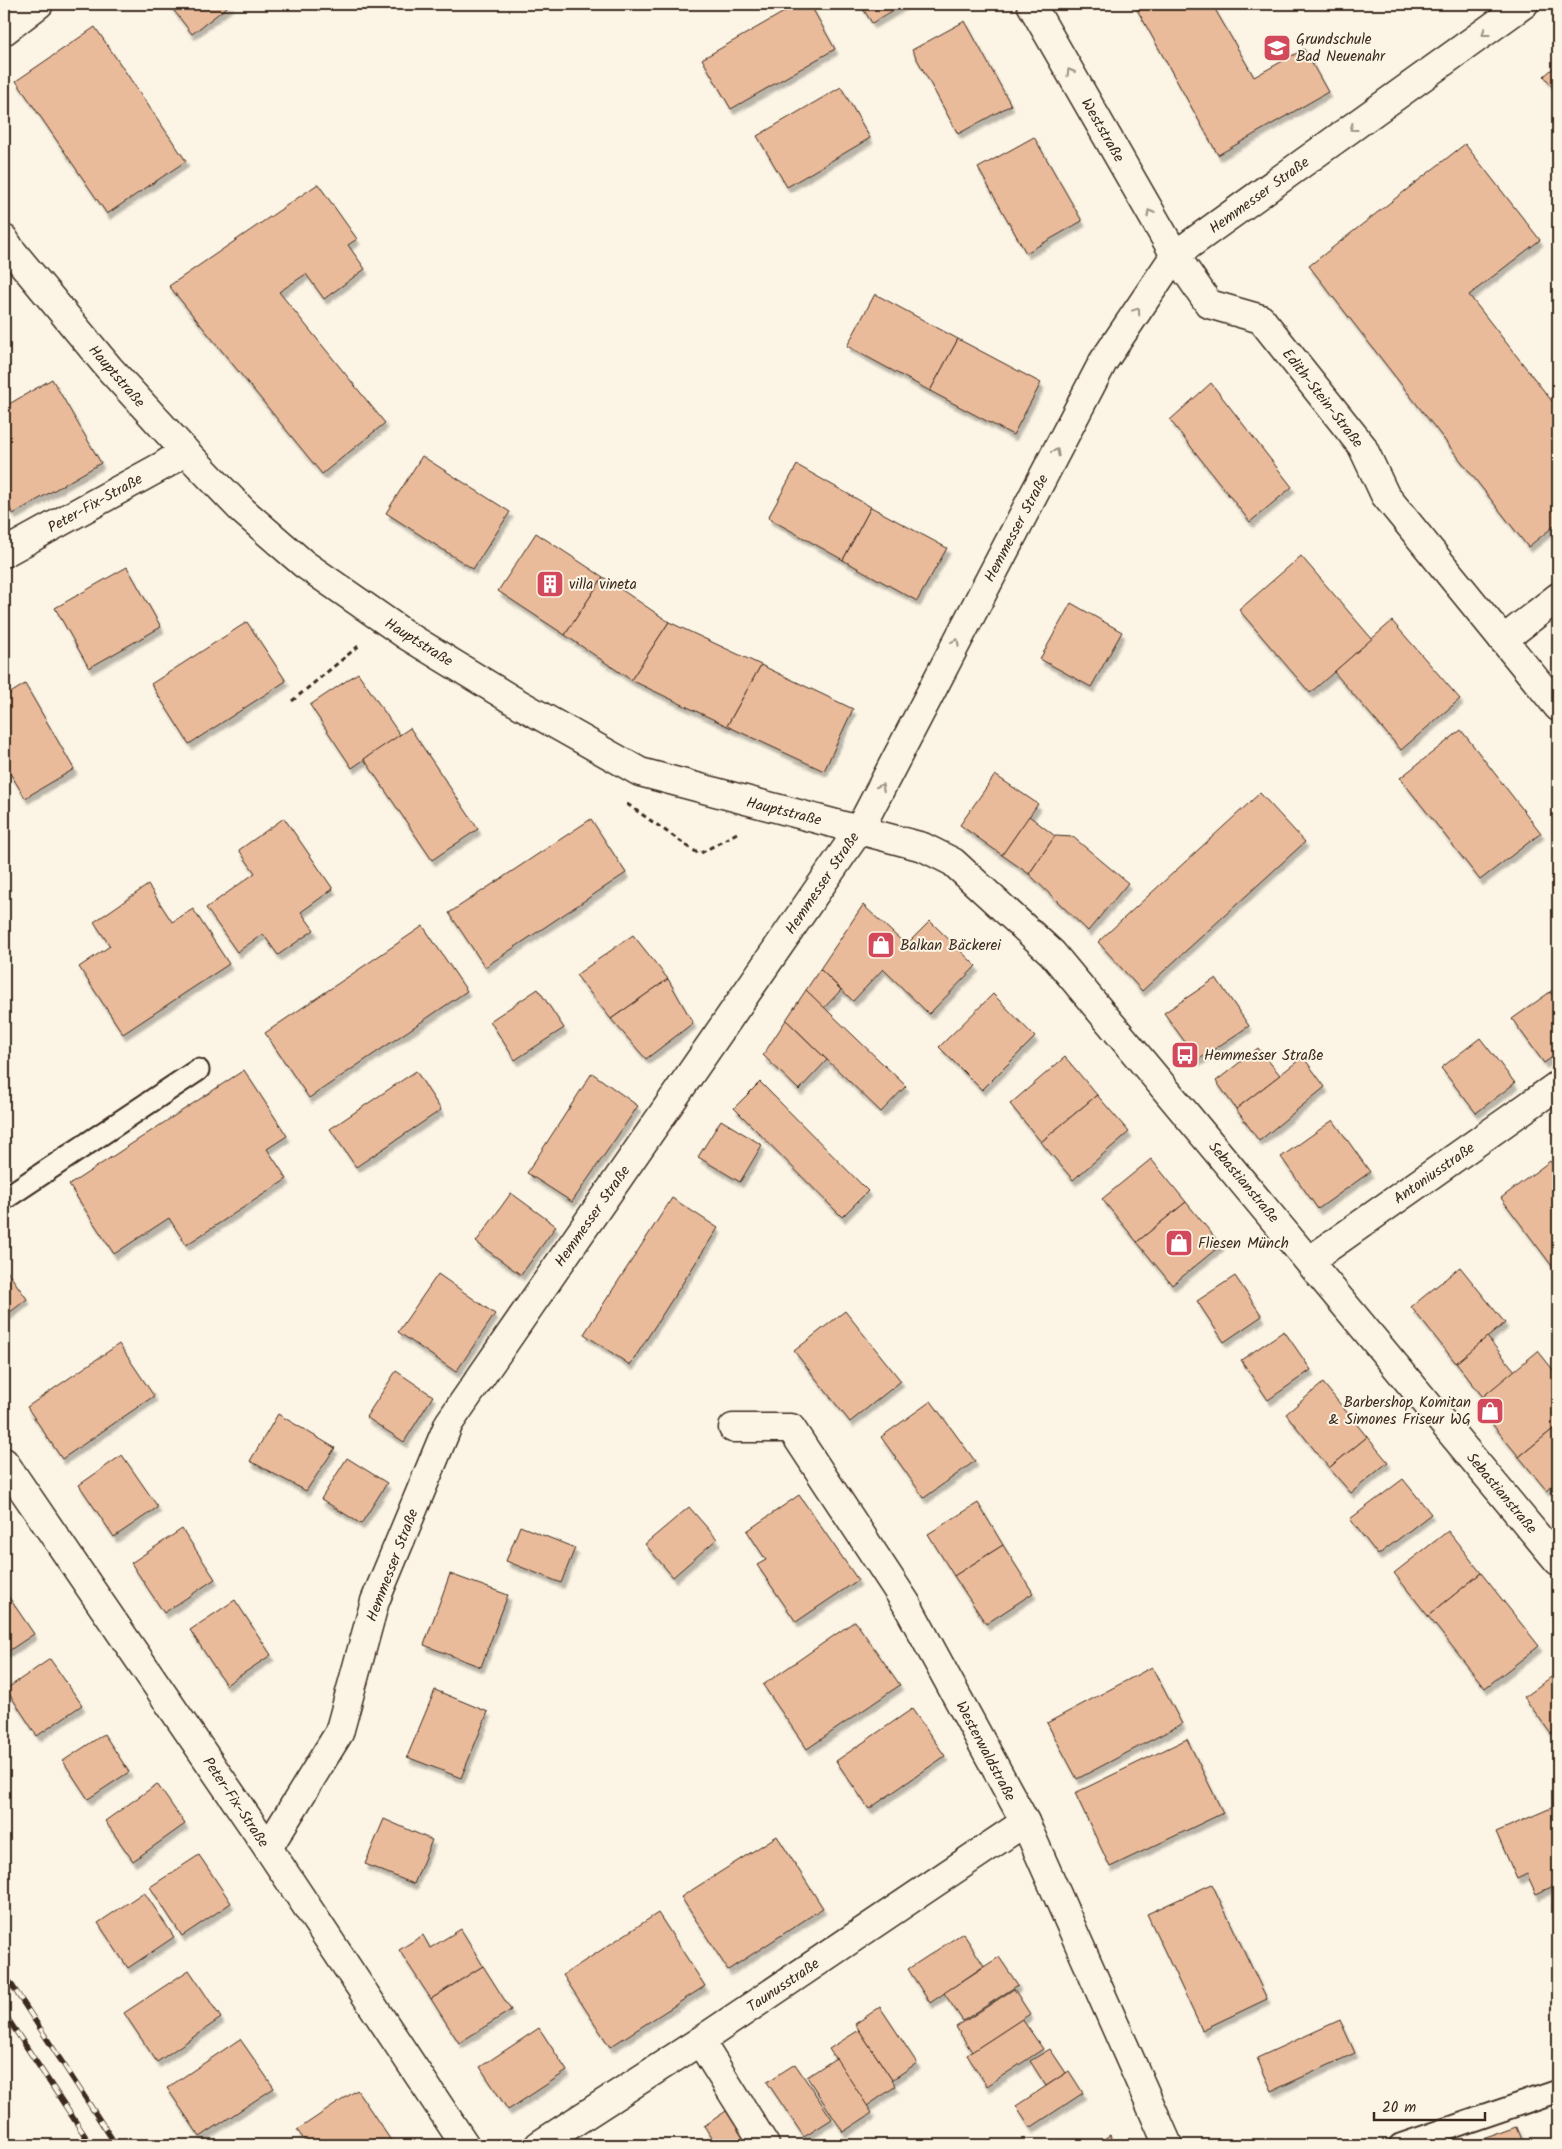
<svg xmlns="http://www.w3.org/2000/svg" width="1562" height="2149" viewBox="0 0 1562 2149" font-family="Kalam,sans-serif">
  <style>
    .building { fill: #eabb9b; stroke: #3b2a1e; filter: url(#shadow) }
    .lines { fill: none; stroke-linecap: round; stroke-linejoin: round }
    .lane-casing { stroke: #3b2a1e; stroke-width: 25 }
    .street-casing { stroke: #3b2a1e; stroke-width: 31 }
    .secondary-casing { stroke: #3b2a1e; stroke-width: 31 }
    .path { stroke: #3b2a1e; stroke-width: 3; stroke-dasharray: 5 4; stroke-linecap: butt }
    .lane { stroke: #fcf5e5; stroke-width: 21 }
    .street { stroke: #fcf5e5; stroke-width: 28 }
    .secondary { stroke: #fcf5e5; stroke-width: 28 }
    .rail-casing { stroke: #3b2a1e; stroke-width: 5.5 }
    .rail { stroke: #fcf5e5; stroke-width: 4; stroke-dasharray: 11; stroke-linecap: butt }
    .oneway { stroke: #9c9082 }
    .labels { text-anchor: middle; stroke-width: 4; stroke-linejoin: round; paint-order: stroke }
    .poi-label { font-size: 15px; fill: #3b2a1e; stroke: #fcf5e5; text-anchor: start }
    .street-label { font-size: 15px; fill: #3b2a1e; stroke: #fcf5e5 }
  </style>
  <defs>
    <filter id="shadow"><feDropShadow dx="3" dy="5.5" stdDeviation="1" flood-color="#0004"/></filter>
  </defs>
  <rect width="100%" height="100%" fill="#fcf5e5"/>
  <filter id="ink" filterUnits="userSpaceOnUse"><feTurbulence type="fractalNoise" baseFrequency=".02" numOctaves="2"/><feDisplacementMap in="SourceGraphic" scale="10" xChannelSelector="R" yChannelSelector="G"/><feConvolveMatrix kernelMatrix="1 2 1 2 8 2 1 2 1" color-interpolation-filters="sRGB"/></filter>
  <g filter="url(#ink)">
    <g class="building">
      <polygon points="169,4 231,4 192,34"/>
      <polygon points="798,4 810,4 835,49 731,109 702,59"/>
      <polygon points="860,4 904,4 872,23"/>
      <polygon points="1134,4 1212,4 1254,77 1304,49 1328,92 1218,155"/>
      <polygon points="965,21 1011,105 958,134 912,50"/>
      <polygon points="95,27 186,161 107,214 16,81"/>
      <polygon points="1558,64 1558,94 1544,76"/>
      <polygon points="841,87 870,138 787,187 757,136"/>
      <polygon points="1034,137 1082,221 1026,253 978,168"/>
      <polygon points="1465,144 1540,240 1469,295 1558,409 1558,523 1528,547 1309,266"/>
      <polygon points="318,184 357,239 348,245 365,269 324,299 306,274 279,292 385,423 322,474 169,286"/>
      <polygon points="875,294 958,339 930,391 847,346"/>
      <polygon points="958,339 1041,383 1013,435 930,391"/>
      <polygon points="52,379 101,463 13,514 4,497 4,407"/>
      <polygon points="1211,383 1292,487 1250,522 1170,420"/>
      <polygon points="422,456 510,512 473,569 386,513"/>
      <polygon points="797,465 871,507 843,560 768,518"/>
      <polygon points="871,507 947,548 917,601 843,560"/>
      <polygon points="536,533 603,577 565,635 498,591"/>
      <polygon points="1301,556 1372,639 1310,693 1239,610"/>
      <polygon points="127,567 161,627 89,668 55,608"/>
      <polygon points="603,577 669,622 631,680 565,635"/>
      <polygon points="1071,603 1122,632 1091,687 1040,659"/>
      <polygon points="1392,621 1460,699 1401,750 1334,672"/>
      <polygon points="247,622 286,681 189,744 151,684"/>
      <polygon points="669,622 761,665 727,726 631,680"/>
      <polygon points="761,665 853,709 824,771 727,726"/>
      <polygon points="358,673 400,735 352,768 310,705"/>
      <polygon points="25,684 74,769 25,798 4,763 4,697"/>
      <polygon points="410,728 478,829 432,860 364,759"/>
      <polygon points="1461,730 1541,833 1480,880 1400,778"/>
      <polygon points="995,775 1038,804 1002,855 960,825"/>
      <polygon points="1260,793 1305,842 1142,991 1098,942"/>
      <polygon points="1029,816 1055,836 1029,874 1002,855"/>
      <polygon points="284,818 333,889 301,912 314,930 278,955 263,934 237,952 206,908 255,873 239,850"/>
      <polygon points="591,819 626,873 485,967 449,913"/>
      <polygon points="1055,836 1073,837 1128,883 1088,931 1029,874"/>
      <polygon points="148,885 172,922 193,909 229,964 123,1034 79,967 110,946 94,922"/>
      <polygon points="863,905 906,945 930,921 976,966 929,1014 883,969 853,1001 820,969"/>
      <polygon points="423,926 467,991 309,1098 265,1033"/>
      <polygon points="633,935 668,979 611,1019 576,975"/>
      <polygon points="820,969 841,990 824,1008 806,990"/>
      <polygon points="1216,978 1249,1026 1198,1060 1164,1013"/>
      <polygon points="668,979 693,1023 646,1059 611,1019"/>
      <polygon points="1558,986 1558,1003 1550,992"/>
      <polygon points="538,989 564,1028 515,1060 490,1021"/>
      <polygon points="806,990 906,1086 881,1112 786,1020"/>
      <polygon points="1550,992 1558,1003 1558,1053 1544,1063 1512,1019"/>
      <polygon points="993,994 1035,1037 982,1090 939,1047"/>
      <polygon points="786,1020 827,1060 799,1090 763,1055"/>
      <polygon points="1480,1038 1515,1083 1476,1113 1441,1068"/>
      <polygon points="1258,1048 1280,1075 1236,1109 1216,1081"/>
      <polygon points="1065,1057 1097,1095 1041,1142 1010,1104"/>
      <polygon points="1303,1057 1325,1087 1259,1141 1236,1109"/>
      <polygon points="244,1070 287,1136 267,1149 287,1179 186,1245 169,1218 114,1254 69,1185"/>
      <polygon points="416,1071 441,1110 356,1167 330,1129"/>
      <polygon points="592,1073 638,1106 572,1202 527,1173"/>
      <polygon points="760,1082 868,1191 842,1217 734,1108"/>
      <polygon points="1097,1095 1129,1132 1073,1180 1041,1142"/>
      <polygon points="721,1120 762,1145 740,1182 698,1157"/>
      <polygon points="1333,1120 1370,1172 1318,1209 1281,1157"/>
      <polygon points="1151,1159 1186,1202 1137,1242 1102,1199"/>
      <polygon points="1550,1161 1558,1171 1558,1274 1501,1198"/>
      <polygon points="511,1193 556,1226 521,1275 476,1242"/>
      <polygon points="672,1198 718,1228 630,1365 584,1334"/>
      <polygon points="1186,1202 1221,1245 1172,1285 1137,1242"/>
      <polygon points="4,1267 27,1299 4,1317"/>
      <polygon points="1460,1267 1505,1323 1456,1363 1411,1307"/>
      <polygon points="438,1274 495,1314 456,1372 398,1332"/>
      <polygon points="1235,1276 1262,1316 1224,1342 1197,1301"/>
      <polygon points="845,1311 901,1381 850,1422 794,1351"/>
      <polygon points="1284,1331 1311,1370 1268,1400 1241,1360"/>
      <polygon points="1487,1337 1515,1371 1483,1397 1456,1363"/>
      <polygon points="119,1344 154,1396 62,1459 27,1407"/>
      <polygon points="1538,1351 1558,1376 1558,1425 1519,1457 1475,1403"/>
      <polygon points="396,1371 433,1396 404,1442 366,1417"/>
      <polygon points="1323,1383 1367,1437 1329,1468 1286,1414"/>
      <polygon points="931,1401 975,1461 924,1498 881,1437"/>
      <polygon points="278,1414 335,1448 306,1491 250,1461"/>
      <polygon points="1558,1425 1558,1481 1547,1491 1519,1457"/>
      <polygon points="1367,1437 1388,1462 1351,1493 1329,1468"/>
      <polygon points="122,1455 158,1507 114,1537 79,1485"/>
      <polygon points="347,1458 387,1483 361,1524 321,1499"/>
      <polygon points="1403,1479 1431,1514 1378,1555 1350,1519"/>
      <polygon points="799,1495 858,1580 796,1622 757,1565 766,1560 747,1531"/>
      <polygon points="978,1503 1003,1545 954,1576 928,1534"/>
      <polygon points="689,1507 717,1539 673,1577 645,1544"/>
      <polygon points="520,1526 575,1548 561,1583 506,1561"/>
      <polygon points="182,1529 215,1579 164,1613 131,1563"/>
      <polygon points="1448,1531 1481,1573 1428,1616 1394,1573"/>
      <polygon points="1003,1545 1033,1593 986,1624 954,1576"/>
      <polygon points="1481,1573 1539,1646 1485,1688 1428,1616"/>
      <polygon points="450,1574 508,1595 481,1667 424,1645"/>
      <polygon points="6,1593 34,1634 4,1654 4,1594"/>
      <polygon points="235,1600 271,1655 226,1685 190,1630"/>
      <polygon points="855,1621 900,1685 807,1749 763,1685"/>
      <polygon points="50,1659 82,1705 37,1736 6,1689"/>
      <polygon points="1152,1667 1182,1724 1077,1779 1047,1723"/>
      <polygon points="1558,1672 1558,1729 1551,1734 1524,1697"/>
      <polygon points="435,1690 488,1712 461,1778 407,1757"/>
      <polygon points="912,1709 945,1756 869,1809 836,1761"/>
      <polygon points="104,1734 129,1772 88,1799 63,1761"/>
      <polygon points="1187,1739 1223,1813 1110,1867 1075,1793"/>
      <polygon points="157,1784 185,1824 133,1861 105,1821"/>
      <polygon points="1558,1805 1558,1884 1536,1894 1527,1874 1517,1879 1496,1832"/>
      <polygon points="384,1819 432,1840 414,1884 365,1864"/>
      <polygon points="777,1836 823,1908 728,1970 681,1897"/>
      <polygon points="199,1855 231,1903 182,1936 150,1887"/>
      <polygon points="1212,1884 1267,1999 1202,2030 1147,1914"/>
      <polygon points="144,1892 174,1937 128,1968 98,1923"/>
      <polygon points="658,1913 705,1986 610,2047 563,1975"/>
      <polygon points="461,1929 483,1966 431,1999 399,1950 423,1935 430,1948"/>
      <polygon points="963,1933 984,1966 930,2003 908,1969"/>
      <polygon points="999,1957 1018,1985 963,2021 944,1993"/>
      <polygon points="483,1966 511,2010 459,2043 431,1999"/>
      <polygon points="189,1970 221,2018 157,2062 124,2013"/>
      <polygon points="1014,1989 1030,2014 972,2052 956,2027"/>
      <polygon points="880,2007 917,2063 892,2080 855,2024"/>
      <polygon points="1022,2019 1043,2049 987,2086 967,2055"/>
      <polygon points="1340,2020 1355,2053 1272,2091 1257,2058"/>
      <polygon points="539,2028 567,2071 508,2110 480,2067"/>
      <polygon points="859,2030 896,2086 867,2106 829,2049"/>
      <polygon points="240,2039 274,2088 200,2137 167,2088"/>
      <polygon points="1050,2049 1066,2073 1046,2086 1030,2061"/>
      <polygon points="836,2058 872,2113 843,2132 807,2077"/>
      <polygon points="795,2064 832,2119 804,2137 767,2082"/>
      <polygon points="1069,2071 1083,2093 1030,2128 1016,2106"/>
      <polygon points="357,2090 394,2145 308,2145 297,2130"/>
      <polygon points="729,2109 755,2145 717,2145 704,2126"/>
      <polygon points="1517,2127 1524,2145 1466,2145"/>
      <polygon points="1110,2135 1116,2145 1094,2145"/>
    </g>
    <g class="lines">
      <defs>
        <g id="lane">
          <polyline points="4,1199 198,1070"/>
          <polyline points="1400,2145 1558,2091"/>
        </g>
        <g id="street">
          <polyline points="1031,4 1175,255 1209,304 1261,319 1362,446 1385,495 1558,707"/>
          <polyline points="4,31 39,4"/>
          <polyline points="4,553 164,465 185,451"/>
          <polyline points="1503,640 1558,597"/>
          <polyline points="1309,1261 1558,1085"/>
          <polyline points="733,1428 791,1428 906,1603 1025,1822 1168,2145"/>
          <polyline points="4,1462 268,1848 465,2145"/>
          <polyline points="268,1848 339,1733 375,1601 449,1423 859,830 1103,362 1175,255 1524,4"/>
          <polyline points="700,2041 765,2145"/>
          <polyline points="539,2145 700,2041 1025,1822"/>
        </g>
        <polyline id="secondary" points="4,239 11,250 109,368 185,451 243,511 304,564 406,635 514,701 640,772 923,847 953,862 1052,953 1558,1561"/>
      </defs>
      <use href="#lane" class="lane-casing"/>
      <use href="#street" class="street-casing"/>
      <use href="#secondary" class="secondary-casing"/>
      <g class="path">
        <polyline points="292,701 361,644"/>
        <polyline points="627,804 699,854 737,833"/>
      </g>
      <use href="#lane" class="lane"/>
      <use href="#street" class="street"/>
      <use href="#secondary" class="secondary"/>
      <defs>
        <g id="rail">
          <polyline points="4,1973 116,2145"/>
          <polyline points="4,2013 91,2145"/>
        </g>
      </defs>
      <use href="#rail" class="rail-casing"/>
      <use href="#rail" class="rail"/>
    </g>
    <defs><path id="oneway-chevron" d="M-2-3.5L2.5 0L-2 3.5" fill="none" stroke-width="1.6" stroke-linecap="round" stroke-linejoin="round" transform="scale(1.25)"/></defs>
    <g class="oneway">
      <use href="#oneway-chevron" transform="translate(1485 33) rotate(143)"/>
      <use href="#oneway-chevron" transform="translate(1070 72) rotate(-120)"/>
      <use href="#oneway-chevron" transform="translate(1353 128) rotate(144)"/>
      <use href="#oneway-chevron" transform="translate(1150 213) rotate(-120)"/>
      <use href="#oneway-chevron" transform="translate(1137 311) rotate(-56)"/>
      <use href="#oneway-chevron" transform="translate(1056 452) rotate(-62)"/>
      <use href="#oneway-chevron" transform="translate(956 642) rotate(-62)"/>
      <use href="#oneway-chevron" transform="translate(881 787) rotate(-63)"/>
    </g>
  </g>
  <defs>
    <symbol id="school-square" viewBox="-11 -11 22 22"><rect x="-9" y="-9" width="18" height="18" rx="4" fill="#d1495b" stroke="#fcf5e5"/><path d="M0-5L7-2L0 1L-7-2ZM-4 1L0 2.5L4 1V4Q0 6-4 4Z" fill="#fff"/></symbol>
    <symbol id="building-square" viewBox="-11 -11 22 22"><rect x="-9" y="-9" width="18" height="18" rx="4" fill="#d1495b" stroke="#fcf5e5"/><path d="M-4-6H4V6H1V3H-1V6H-4ZM-2.5-4.3h1.7v1.8h-1.7ZM.8-4.3h1.7v1.8H.8ZM-2.5-1h1.7V.8h-1.7ZM.8-1h1.7V.8H.8Z" fill="#fff"/></symbol>
    <symbol id="shop-square" viewBox="-11 -11 22 22"><rect x="-9" y="-9" width="18" height="18" rx="4" fill="#d1495b" stroke="#fcf5e5"/><path d="M-5-2.5h2.3a2.7 3.5 0 0 1 5.4 0H5L5.5 6h-11ZM-1.5-2.5h3a1.5 2.3 0 0 0-3 0Z" fill="#fff"/></symbol>
    <symbol id="bus-square" viewBox="-11 -11 22 22"><rect x="-9" y="-9" width="18" height="18" rx="4" fill="#d1495b" stroke="#fcf5e5"/><path d="M-5-6H5V4H4V6H2V4H-2V6H-4V4H-5ZM-3.5-4V0h7V-4ZM-3.5 1.2v1.5H-2V1.2ZM2 1.2v1.5H3.5V1.2Z" fill="#fff"/></symbol>
  </defs>
  <g fill-rule="evenodd">
    <use href="#school-square" x="1261" y="32" width="32" height="32"/>
    <use href="#building-square" x="534" y="568" width="32" height="32"/>
    <use href="#shop-square" x="865" y="929" width="32" height="32"/>
    <use href="#bus-square" x="1169" y="1039" width="32" height="32"/>
    <use href="#shop-square" x="1163" y="1227" width="32" height="32"/>
    <use href="#shop-square" x="1474" y="1395" width="32" height="32"/>
  </g>
  <g class="labels">
    <g class="poi-label">
      <text x="1296" y="44">Grundschule<tspan x="1296" dy="17">Bad Neuenahr</tspan></text>
      <text x="569" y="589">villa vineta</text>
      <text x="900" y="950">Balkan Bäckerei</text>
      <text x="1204" y="1060">Hemmesser Straße</text>
      <text x="1198" y="1248">Fliesen Münch</text>
      <text x="1471" y="1407" text-anchor="end">Barbershop Komitan<tspan x="1471" dy="17">&amp; Simones Friseur WG</tspan></text>
    </g>
    <g class="street-label">
      <text transform="translate(1103 130) rotate(60)" y="5">Weststraße</text>
      <text transform="translate(1259 195) rotate(-36)" y="5">Hemmesser Straße</text>
      <text transform="translate(117 376) rotate(49)" y="5">Hauptstraße</text>
      <text transform="translate(1323 398) rotate(52)" y="5">Edith-Stein-Straße</text>
      <text transform="translate(95 503) rotate(-29)" y="5">Peter-Fix-Straße</text>
      <text transform="translate(1016 528) rotate(-62)" y="5">Hemmesser Straße</text>
      <text transform="translate(419 642) rotate(32)" y="5">Hauptstraße</text>
      <text transform="translate(784 811) rotate(14)" y="5">Hauptstraße</text>
      <text transform="translate(822 883) rotate(-56)" y="5">Hemmesser Straße</text>
      <text transform="translate(1434 1173) rotate(-35)" y="5">Antoniusstraße</text>
      <text transform="translate(1244 1182) rotate(50)" y="5">Sebastianstraße</text>
      <text transform="translate(592 1216) rotate(-55)" y="5">Hemmesser Straße</text>
      <text transform="translate(1502 1493) rotate(50)" y="5">Sebastianstraße</text>
      <text transform="translate(392 1565) rotate(-69)" y="5">Hemmesser Straße</text>
      <text transform="translate(986 1751) rotate(62)" y="5">Westerwaldstraße</text>
      <text transform="translate(236 1802) rotate(56)" y="5">Peter-Fix-Straße</text>
      <text transform="translate(783 1985) rotate(-34)" y="5">Taunusstraße</text>
    </g>
  </g>
  <rect width="1562" height="2149" fill="none" stroke="#fcf5e5" stroke-width="20"/>
  <rect x="10" y="10" width="1542" height="2129" fill="none" stroke="#3b2a1e" stroke-width="2" filter="url(#ink)"/>
  <path d="M1374 2112v8h111v-8" fill="none" stroke="#3b2a1e" stroke-width="2.5"/>
  <text x="1382" y="2112" font-size="15" fill="#3b2a1e" stroke="#fcf5e5" stroke-width="4" paint-order="stroke">20 m</text>
</svg>
